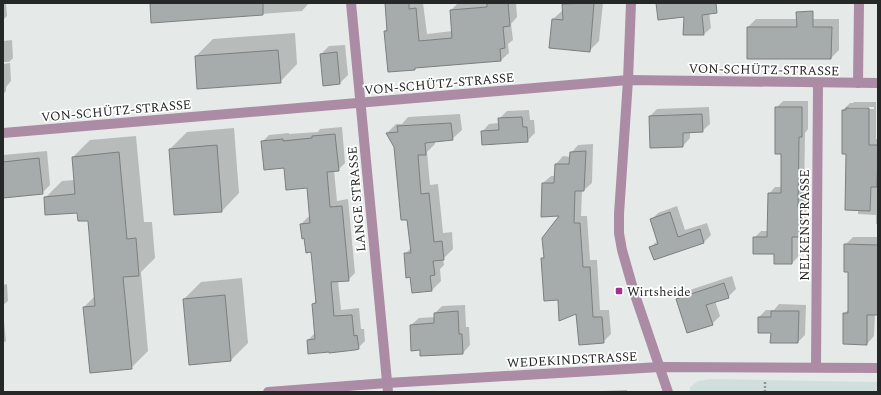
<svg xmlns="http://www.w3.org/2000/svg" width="881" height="395" viewBox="0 0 881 395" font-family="Spectral,serif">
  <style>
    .built { fill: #d0dfdc }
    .shadow { fill: #0003; fill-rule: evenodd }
    .building { fill: #a6acab; stroke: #7b807f }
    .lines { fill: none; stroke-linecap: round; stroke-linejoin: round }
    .path { stroke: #8f9392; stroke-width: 2.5; stroke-dasharray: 2 2; stroke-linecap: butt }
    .minor { stroke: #ac8ba5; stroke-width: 10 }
    .poi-dot { fill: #a03190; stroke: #fff; stroke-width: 1.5 }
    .labels { text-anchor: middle; stroke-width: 3.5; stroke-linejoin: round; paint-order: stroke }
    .street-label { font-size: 13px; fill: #252827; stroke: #fff }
    .poi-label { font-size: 13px; fill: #252827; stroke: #fff; text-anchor: start }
  </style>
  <rect width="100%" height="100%" fill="#e5eae9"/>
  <polygon class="built" points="713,379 878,382 878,392 690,392 690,387 698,381"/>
  <g class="shadow">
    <polygon points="3,3 6,3 7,16 3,20"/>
    <polygon points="150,3 309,3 302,11 152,22"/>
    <polygon points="386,3 423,3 427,34 453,31 451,10 458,3 516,3 517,17 511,24 513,40 508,44 509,53 501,60 416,67 415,69 385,31 388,28"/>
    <polygon points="562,3 603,3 599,41 589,51 553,19 563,10"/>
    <polygon points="657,3 708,3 711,28 704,34 685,16"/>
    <polygon points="756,19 839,19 839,50 831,58 748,27"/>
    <polygon points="295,33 297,64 280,82 196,56 213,39"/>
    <polygon points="12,40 13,58 9,62 3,62 3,41"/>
    <polygon points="345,45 348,75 340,83 321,54 329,46"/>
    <polygon points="10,63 11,81 6,87 6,91 3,94 3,64"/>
    <polygon points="783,101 808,101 808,129 805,133 804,201 806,201 806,230 800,236 799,236 798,257 792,263 774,253 754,238 761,231 769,231 769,194 775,187 782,187 782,153 776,108"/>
    <path d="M 854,102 L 876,102 L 876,139 L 878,139 L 878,224 L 876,224 L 876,215 L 858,214 L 858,210 L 847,153 L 843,110 L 850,103 L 853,103 ZM 849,107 L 874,107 L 874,109 L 849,109 Z"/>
    <polygon points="709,107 710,124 702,131 690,131 690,138 683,146 650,116 657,109"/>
    <polygon points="529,110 530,120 534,120 535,133 527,141 482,132 489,124 499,123 499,119 507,111"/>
    <polygon points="460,114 462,130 452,139 435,141 435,144 427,152 430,185 438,184 443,233 452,232 453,249 443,259 444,265 440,269 441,281 432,290 411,276 405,254 411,248 407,219 395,146 387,133 396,124 402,124 408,117"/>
    <polygon points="342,127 345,163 338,170 334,170 337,201 348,199 355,273 348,280 338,281 341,310 359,308 361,329 364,329 365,341 358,348 308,340 315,333 313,304 316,301 312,251 301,224 308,217 311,217 308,187 285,167 262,142 269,135 289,133 289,134 318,132 320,129"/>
    <polygon points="234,128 239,193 222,211 175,214 170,149 187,132"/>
    <polygon points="136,136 144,222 152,222 155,258 141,272 148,351 131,368 84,307 95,296 89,219 78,212 45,198 62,181 75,180 73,157 90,140"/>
    <polygon points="593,144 592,183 584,190 582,190 581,216 587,216 590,260 597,260 600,310 609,310 611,334 603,342 577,312 559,299 542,259 545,256 562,214 543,183 551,176 555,176 556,164 563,156 571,157 571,153 578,145"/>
    <polygon points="47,151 50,185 42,193 3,197 3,155"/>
    <polygon points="677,206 685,230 707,223 711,235 704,242 654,259 650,248 658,240 651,220 658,213"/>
    <polygon points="853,237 878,237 878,314 875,314 874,336 867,344 844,314 849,309 849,271 845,245"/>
    <polygon points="732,276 736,289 728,297 715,301 720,316 712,324 677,300 684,292"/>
    <polygon points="242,278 248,343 231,360 184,299 201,282"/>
    <polygon points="7,284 8,301 3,305 3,285"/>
    <polygon points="779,304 806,305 805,335 798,342 771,342 772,332 759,317 766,310 774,310"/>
    <polygon points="465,305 466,327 469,327 470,345 463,353 421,355 421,349 411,325 419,318 435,317 435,313 442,306"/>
    <polygon points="3,312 6,341 3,343"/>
    <polygon points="627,390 627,392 601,392 602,391"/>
  </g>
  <g class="building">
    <polygon points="150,3 263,3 263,15 151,23"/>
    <polygon points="385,3 409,3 409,9 416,8 419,41 452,38 450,10 487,7 487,3 508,3 510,26 503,27 505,48 500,49 501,61 415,68 415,70 388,72 384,31 387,31"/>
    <polygon points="594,3 590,52 549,48 552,19 563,20 562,4"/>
    <polygon points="656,3 716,3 717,13 702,15 704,35 683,35 684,17 658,20"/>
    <polygon points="813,11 813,27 832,27 831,59 747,59 747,27 797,27 796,12"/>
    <polygon points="278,50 281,83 197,89 195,56"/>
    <polygon points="337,52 340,84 323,86 320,54"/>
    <polygon points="775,107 802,107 802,137 799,137 798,207 800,207 800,237 792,237 792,264 774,264 774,254 753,254 753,237 767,237 768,193 781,193 781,154 775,154"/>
    <polygon points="846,108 869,108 869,145 878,145 877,187 871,187 870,211 845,210 846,154 842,154 842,110 846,110"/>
    <polygon points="702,114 703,132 683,133 683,147 650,148 649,116"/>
    <polygon points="522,117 523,127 527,127 528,142 482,145 481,131 499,130 498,118"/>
    <polygon points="451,123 453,140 425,143 426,155 418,155 421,194 429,193 434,242 442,241 444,260 433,261 435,275 430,276 432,291 412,293 410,277 406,278 404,253 411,253 407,220 401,220 394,147 386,133 398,132 397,126"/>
    <polygon points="335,134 339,171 327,172 330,207 342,206 349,281 331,282 334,316 352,315 354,336 357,335 359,349 355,350 329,353 329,352 308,354 307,340 315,339 312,304 316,303 311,252 306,253 304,238 302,239 300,224 310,223 307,188 286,190 284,168 264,170 261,141 283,139 283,141 312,138 312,136"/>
    <polygon points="217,145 222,212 174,215 169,149"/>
    <polygon points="586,151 584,191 575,191 574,223 580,223 583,267 590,267 593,317 602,317 604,343 579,345 576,314 559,321 558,300 544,301 541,258 544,258 542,238 559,216 541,217 542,183 554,183 555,164 569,164 570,152"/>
    <polygon points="119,152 127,239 136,238 139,276 123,277 132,369 90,373 83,307 95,306 88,221 78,221 77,213 45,215 44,197 75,194 72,157"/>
    <polygon points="39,158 43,194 3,198 3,162"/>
    <polygon points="670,212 678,237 700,229 704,243 654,260 649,247 658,244 650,219"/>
    <polygon points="844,244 878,245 878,315 867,315 867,345 843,344 843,313 848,313 848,272 844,272"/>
    <polygon points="724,283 729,298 706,305 713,325 687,333 676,299"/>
    <polygon points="225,295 231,361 189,365 183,299"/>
    <polygon points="458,311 459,334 462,334 463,354 420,356 420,350 411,351 410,325 434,323 434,313"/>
    <polygon points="771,311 799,311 798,343 770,343 771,333 758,333 758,317 771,317"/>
  </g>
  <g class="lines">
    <polyline class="path" points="765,392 765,382"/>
    <g class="minor">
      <polyline points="351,3 388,392"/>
      <polyline points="631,3 628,80 619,214 619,233 622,250 634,292 668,392"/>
      <polyline points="858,83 859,3"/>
      <polyline points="3,133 628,80 878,83"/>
      <polyline points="816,367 818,83"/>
      <polyline points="268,392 387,383 660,367 878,368"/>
    </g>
  </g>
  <rect class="poi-dot" x="615" y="287" width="8" height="8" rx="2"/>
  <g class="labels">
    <g class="street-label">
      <text transform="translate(764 69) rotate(1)" y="5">VON-SCHÜTZ-STRASSE</text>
      <text transform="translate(439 83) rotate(-5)" y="5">VON-SCHÜTZ-STRASSE</text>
      <text transform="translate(116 110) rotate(-5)" y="5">VON-SCHÜTZ-STRASSE</text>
      <text transform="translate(356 199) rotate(-95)" y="5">LANGE STRASSE</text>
      <text transform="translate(804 225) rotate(-90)" y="5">NELKENSTRASSE</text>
      <text transform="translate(572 359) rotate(-3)" y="5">WEDEKINDSTRASSE</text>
    </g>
    <g class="poi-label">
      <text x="627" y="296">Wirtsheide</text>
    </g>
  </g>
  <rect width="881" height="395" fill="none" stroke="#252827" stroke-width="8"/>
</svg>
